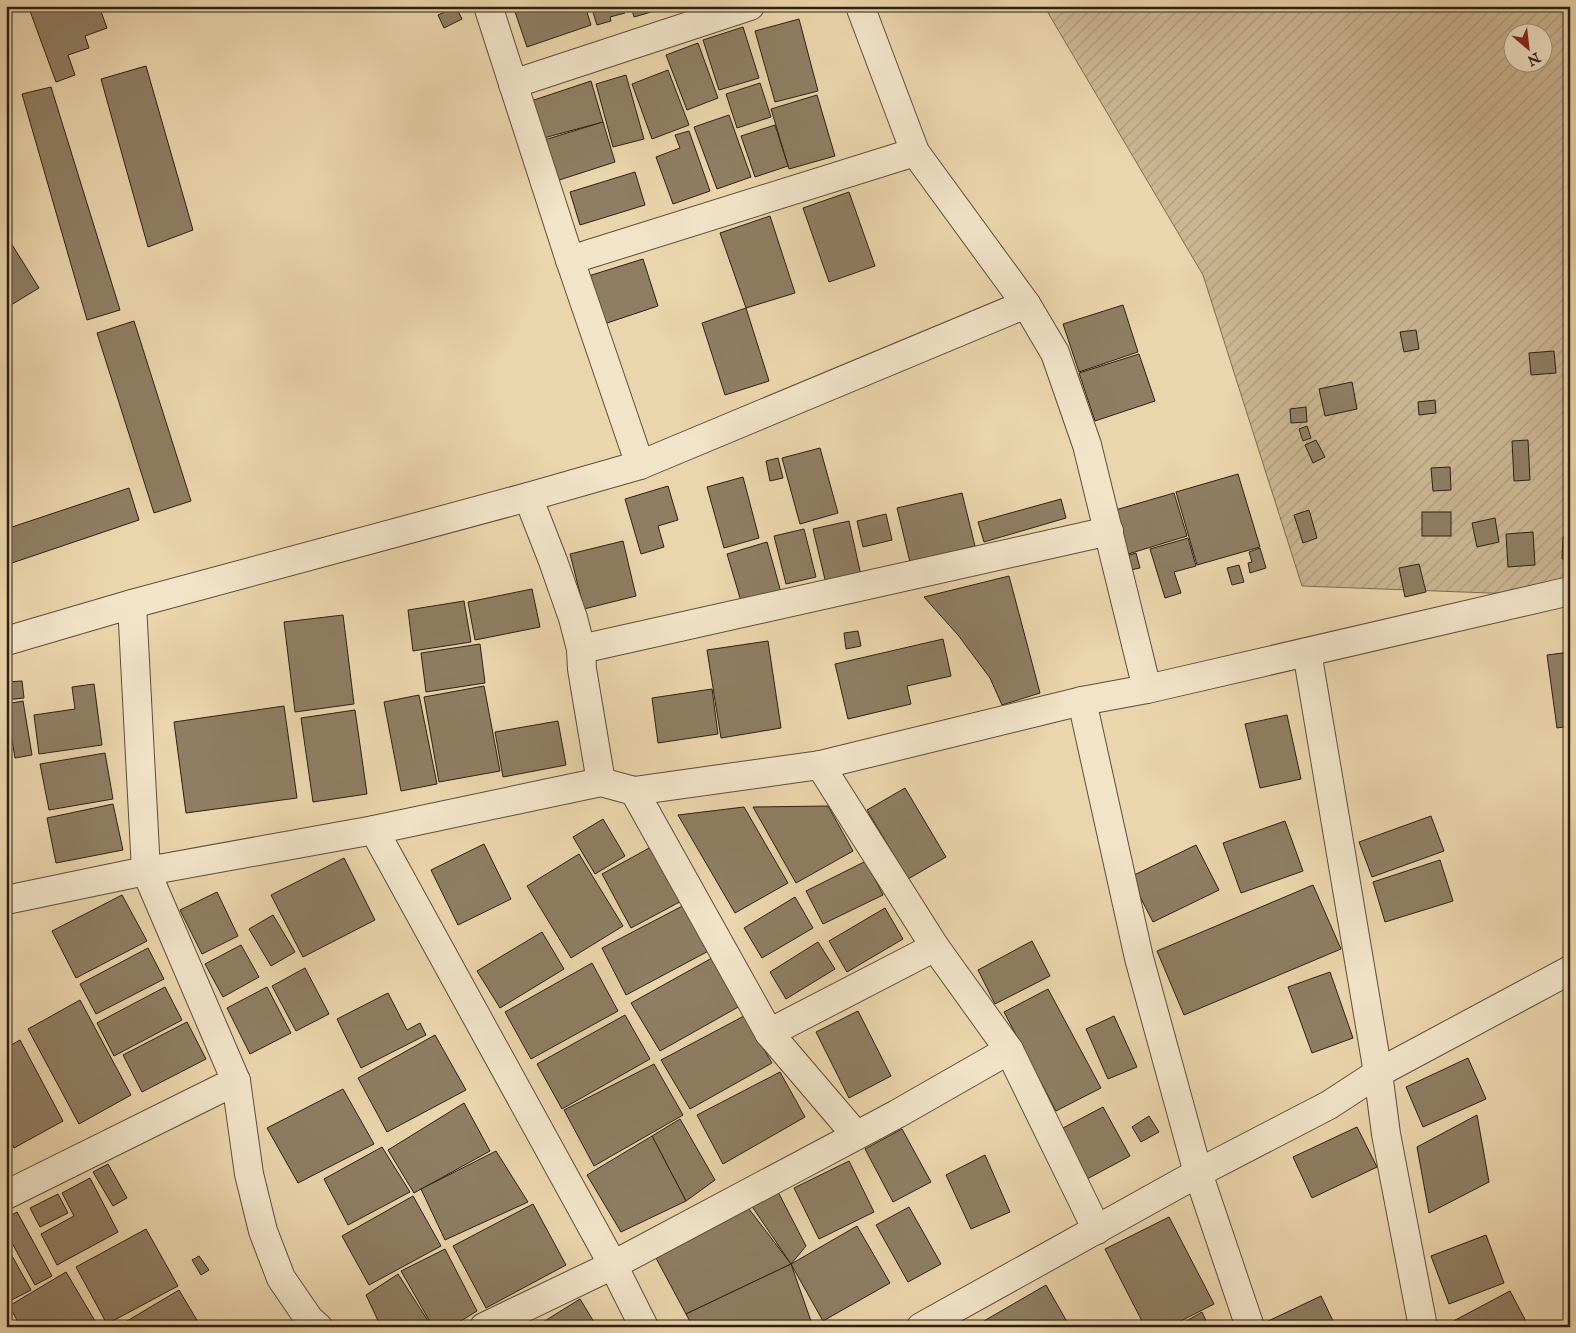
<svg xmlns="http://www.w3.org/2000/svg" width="1576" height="1333" viewBox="0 0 1576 1333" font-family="'IM FELL English',serif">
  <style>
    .garden { fill: url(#garden-furrows); stroke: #7c6b53; fill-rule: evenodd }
    .building { fill: #8f7e63; stroke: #2c2014 }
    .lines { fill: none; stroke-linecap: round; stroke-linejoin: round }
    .minor-casing { stroke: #5c4d3a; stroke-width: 30 }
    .minor { stroke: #f2e4c9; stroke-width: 28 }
  </style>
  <defs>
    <pattern id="garden-furrows" width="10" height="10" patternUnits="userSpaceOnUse" patternTransform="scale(1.25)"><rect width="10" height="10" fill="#cbb692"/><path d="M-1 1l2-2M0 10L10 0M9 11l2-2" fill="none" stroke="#ae9c7d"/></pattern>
  </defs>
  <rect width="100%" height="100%" fill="#ebd5ac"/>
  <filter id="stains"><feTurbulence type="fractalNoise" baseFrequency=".004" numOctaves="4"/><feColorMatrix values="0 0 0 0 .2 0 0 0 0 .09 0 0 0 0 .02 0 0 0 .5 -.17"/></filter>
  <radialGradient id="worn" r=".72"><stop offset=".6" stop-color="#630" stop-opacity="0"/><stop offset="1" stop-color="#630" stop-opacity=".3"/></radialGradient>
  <path class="garden" d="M 1044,6 L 1570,6 L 1570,596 L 1302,586 L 1203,275 ZM 1514,32 L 1544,32 L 1544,62 L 1514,62 Z"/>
  <g class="building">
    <polygon points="44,6 99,6 107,28 85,36 89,48 68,55 75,75 56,82 30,11"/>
    <polygon points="513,6 585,6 591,25 527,47"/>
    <polygon points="591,6 623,6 625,13 610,17 611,21 597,25"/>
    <polygon points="631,6 657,6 658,10 634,17"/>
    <polygon points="456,7 462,19 444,28 438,15"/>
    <polygon points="799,19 818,91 775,102 755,31"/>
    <polygon points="743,27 759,78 719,90 703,40"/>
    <polygon points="698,43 718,98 687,110 666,55"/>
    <polygon points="146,66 193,230 148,247 101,79"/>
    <polygon points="668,70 689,125 652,139 632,84"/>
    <polygon points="626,75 644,139 613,147 596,84"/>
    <polygon points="591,81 603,122 540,139 528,102"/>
    <polygon points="760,83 771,117 737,128 726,94"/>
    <polygon points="51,87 120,310 87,320 22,94"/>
    <polygon points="817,95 835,156 789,169 771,109"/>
    <polygon points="729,115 751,177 717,189 694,127"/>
    <polygon points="603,122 615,162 553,182 541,141"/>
    <polygon points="775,125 788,166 755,177 741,136"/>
    <polygon points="689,131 710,191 673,204 656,157 680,148 675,135"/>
    <polygon points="635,172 645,205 580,225 570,192"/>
    <polygon points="849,192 875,266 829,282 803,208"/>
    <polygon points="770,216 795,293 746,308 720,233"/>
    <polygon points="6,235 39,288 6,308"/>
    <polygon points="643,259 658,306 598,326 582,278"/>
    <polygon points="1123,305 1138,352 1079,372 1063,324"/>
    <polygon points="746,308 769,381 725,395 702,323"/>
    <polygon points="134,321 191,501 154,513 97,333"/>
    <polygon points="1416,330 1419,349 1404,352 1400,332"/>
    <polygon points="1554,351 1556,373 1531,375 1529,353"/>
    <polygon points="1139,354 1155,401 1095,421 1079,373"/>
    <polygon points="1352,382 1357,409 1325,416 1319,389"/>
    <polygon points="1435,400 1436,413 1419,415 1418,402"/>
    <polygon points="1306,407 1307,422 1291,423 1290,409"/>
    <polygon points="1566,423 1570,423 1570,474 1568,474"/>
    <polygon points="1307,426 1311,438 1303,441 1299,429"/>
    <polygon points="1316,440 1325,457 1313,463 1305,445"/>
    <polygon points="1528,440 1530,480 1514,481 1512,441"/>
    <polygon points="820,448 838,513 800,524 782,458"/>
    <polygon points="778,458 783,478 770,481 766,461"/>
    <polygon points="1450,467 1451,490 1433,491 1431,468"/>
    <polygon points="1238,474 1260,547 1197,565 1176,492"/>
    <polygon points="743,477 759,538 724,548 707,487"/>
    <polygon points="668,486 678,520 658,526 664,547 641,554 625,499"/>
    <polygon points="129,488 139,520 6,565 6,529"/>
    <polygon points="962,493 975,546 910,562 897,508"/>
    <polygon points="1174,493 1187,536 1125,555 1112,511"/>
    <polygon points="1061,499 1066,518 984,542 978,522"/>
    <polygon points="1309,510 1317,538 1303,543 1294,515"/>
    <rect x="1422" y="512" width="29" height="24"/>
    <polygon points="886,514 892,540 863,547 857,521"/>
    <polygon points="1495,518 1499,542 1477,547 1472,523"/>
    <polygon points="849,521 862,580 827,588 813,529"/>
    <polygon points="804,529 816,577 786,584 774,536"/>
    <polygon points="1533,532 1535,565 1508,567 1506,534"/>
    <polygon points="1563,537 1570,537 1570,559 1562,559"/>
    <polygon points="1188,538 1196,566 1174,572 1181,593 1165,598 1150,549"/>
    <polygon points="623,541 636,596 584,609 570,554"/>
    <polygon points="767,542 782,596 743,608 727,554"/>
    <polygon points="1260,548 1266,568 1250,573 1248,563 1252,562 1249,552"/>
    <polygon points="1136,553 1140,568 1130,570 1126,556"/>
    <polygon points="1419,564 1426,592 1405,597 1399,568"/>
    <polygon points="1239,565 1244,582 1232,585 1227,568"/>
    <polygon points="1009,576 1040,693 1002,705 990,678 958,635 924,597"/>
    <polygon points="532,589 540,627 475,640 468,602"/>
    <polygon points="464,601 471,642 413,651 408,610"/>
    <polygon points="343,615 354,704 295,712 284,622"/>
    <polygon points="858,631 861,646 846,649 844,633"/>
    <polygon points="943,639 951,676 907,686 911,704 848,719 835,664"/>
    <polygon points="768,641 781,728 721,738 707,650"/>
    <polygon points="480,644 485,683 426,692 421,653"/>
    <polygon points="1570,652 1570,726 1557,728 1547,655"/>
    <polygon points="22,681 24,698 6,700 6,682"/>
    <polygon points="94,684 102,745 39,754 34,715 75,709 72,687"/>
    <polygon points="484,686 500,771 439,782 424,697"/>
    <polygon points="712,689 718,734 658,743 652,698"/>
    <polygon points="419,695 437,784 401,791 384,702"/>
    <polygon points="23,701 32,755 15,758 6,704"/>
    <polygon points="284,706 297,798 186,813 174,722"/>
    <polygon points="355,710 367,794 313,802 301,718"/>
    <polygon points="1287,715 1301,779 1260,788 1245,724"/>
    <polygon points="558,721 566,765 503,777 495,732"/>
    <polygon points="105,753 113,799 49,810 40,764"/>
    <polygon points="905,788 946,857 908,879 867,810"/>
    <polygon points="113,804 123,850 56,863 47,818"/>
    <polygon points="828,806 853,851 796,883 753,807"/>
    <polygon points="744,807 788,883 735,913 678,815"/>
    <polygon points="1431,816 1444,851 1372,877 1359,842"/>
    <polygon points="603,819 625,856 595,874 573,837"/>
    <polygon points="1285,821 1303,871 1241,893 1223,843"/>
    <polygon points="660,842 689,897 631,928 602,874"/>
    <polygon points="484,844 511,899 458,925 431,870"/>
    <polygon points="1196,845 1219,890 1153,922 1130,877"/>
    <polygon points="579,854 623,926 571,958 527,886"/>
    <polygon points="344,858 375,920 303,957 271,895"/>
    <polygon points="1440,860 1453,901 1385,922 1373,882"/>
    <polygon points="866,861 883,895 823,924 806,891"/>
    <polygon points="1313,885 1341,949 1184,1015 1157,951"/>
    <polygon points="217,892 238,936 202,954 180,910"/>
    <polygon points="122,895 147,941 76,978 52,931"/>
    <polygon points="795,897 813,928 762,958 744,928"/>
    <polygon points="692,901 716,947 626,995 602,948"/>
    <polygon points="885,908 903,939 847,972 829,941"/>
    <polygon points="273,915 295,952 271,966 249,929"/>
    <polygon points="542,932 564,969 500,1008 477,971"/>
    <polygon points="1032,941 1050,976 995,1004 978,970"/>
    <polygon points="818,942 835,969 786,999 770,972"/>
    <polygon points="241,945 259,977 223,997 205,964"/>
    <polygon points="148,948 164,979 96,1014 80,984"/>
    <polygon points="712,958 740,1006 660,1051 631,1003"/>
    <polygon points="592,963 618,1011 531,1059 505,1012"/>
    <polygon points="305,968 329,1014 296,1031 272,986"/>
    <polygon points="1330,972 1353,1038 1312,1053 1288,987"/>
    <polygon points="165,987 182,1020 114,1056 97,1023"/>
    <polygon points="267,987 291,1033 250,1054 227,1008"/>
    <polygon points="1048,989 1101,1088 1056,1111 1004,1012"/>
    <polygon points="388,993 407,1030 420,1023 426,1035 361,1068 337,1019"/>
    <polygon points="80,1000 131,1095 79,1124 28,1029"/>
    <polygon points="858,1011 891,1076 849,1098 816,1032"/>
    <polygon points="625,1015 650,1059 562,1109 537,1064"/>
    <polygon points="744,1016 772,1063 690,1109 661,1060"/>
    <polygon points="1114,1016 1137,1067 1108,1079 1086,1029"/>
    <polygon points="187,1022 206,1059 142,1092 123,1055"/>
    <polygon points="435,1035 466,1090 387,1132 358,1078"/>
    <polygon points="20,1040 63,1121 14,1148 6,1133 6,1048"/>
    <polygon points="1468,1058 1486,1099 1423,1127 1406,1087"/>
    <polygon points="654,1064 683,1115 594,1166 564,1110"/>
    <polygon points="780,1072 805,1117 723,1164 697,1115"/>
    <polygon points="343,1089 374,1144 298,1183 267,1128"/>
    <polygon points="464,1103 490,1151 414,1193 388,1150"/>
    <polygon points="1103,1107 1130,1156 1087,1179 1061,1129"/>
    <polygon points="1477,1115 1489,1182 1429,1213 1417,1147"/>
    <polygon points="1149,1116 1159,1132 1141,1142 1132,1127"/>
    <polygon points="680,1119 715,1180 686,1201 652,1136"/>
    <polygon points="1357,1127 1377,1167 1312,1198 1293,1157"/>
    <polygon points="902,1129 931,1182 893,1202 865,1149"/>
    <polygon points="652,1136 686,1201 621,1232 587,1175"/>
    <polygon points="382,1147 410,1192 348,1225 324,1179"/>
    <polygon points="496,1151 528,1202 445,1240 421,1189"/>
    <polygon points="985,1155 1010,1212 971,1229 946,1175"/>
    <polygon points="849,1161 874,1212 819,1239 794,1188"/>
    <polygon points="108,1164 127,1198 113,1206 93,1172"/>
    <polygon points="90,1178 118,1232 57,1265 41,1234 74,1216 62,1193"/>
    <polygon points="777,1190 806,1246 791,1264 749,1202"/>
    <polygon points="58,1194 68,1213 40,1227 30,1208"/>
    <polygon points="413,1196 441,1246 369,1285 342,1236"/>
    <polygon points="533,1204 566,1265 486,1308 453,1246"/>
    <polygon points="746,1205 791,1264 686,1314 656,1258"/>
    <polygon points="909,1207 941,1264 908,1282 876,1225"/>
    <polygon points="17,1212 52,1276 35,1285 6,1232 6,1218"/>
    <polygon points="1169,1217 1214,1304 1169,1327 1145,1327 1105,1249"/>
    <polygon points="857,1226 890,1283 823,1321 791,1264"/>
    <polygon points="146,1229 178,1286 107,1324 76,1267"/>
    <polygon points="1486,1235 1504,1283 1449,1304 1431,1256"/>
    <polygon points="6,1245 31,1290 6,1303"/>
    <polygon points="445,1249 477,1311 451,1327 433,1327 401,1271"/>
    <polygon points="199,1256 209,1270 201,1275 192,1260"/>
    <polygon points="791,1264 812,1324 807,1327 693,1327 686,1314"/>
    <polygon points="66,1272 98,1326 21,1327 9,1306"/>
    <polygon points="398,1274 432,1327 381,1327 366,1295"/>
    <polygon points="1046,1285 1070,1327 978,1327 977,1325"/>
    <polygon points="179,1290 201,1327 117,1327"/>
    <polygon points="1510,1291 1529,1327 1447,1327 1446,1325"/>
    <polygon points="1321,1296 1336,1327 1266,1327 1264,1323"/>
    <polygon points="580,1299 597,1327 535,1327"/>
    <polygon points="1202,1312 1209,1327 1176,1327"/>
  </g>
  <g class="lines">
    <defs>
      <g id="minor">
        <polyline points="488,6 570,260 640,465"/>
        <polyline points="860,6 915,152 1026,304 1055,353 1087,445 1147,689"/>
        <polyline points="513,84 750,6"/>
        <polyline points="570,260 915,152"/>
        <polyline points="528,497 553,561 573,618 581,649 582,669 601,782"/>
        <polyline points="132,604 146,871 236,1081 249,1174 263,1231 281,1278 309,1319 318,1327"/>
        <polyline points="6,641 132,604 528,497 640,465 1026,304"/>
        <polyline points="581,649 1109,531"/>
        <polyline points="1307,652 1378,1073 1386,1134 1423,1327"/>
        <polyline points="1082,701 1139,958 1198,1173 1250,1327"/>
        <polyline points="820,765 935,947 1009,1050 1097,1230"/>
        <polyline points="634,791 769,1033 856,1135"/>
        <polyline points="374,830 613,1265 644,1327"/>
        <polyline points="6,900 131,874 374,830 601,782 634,791 820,765 1082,701 1147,689 1570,591"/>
        <polyline points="769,1033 935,947"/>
        <polyline points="6,1195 236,1081"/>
        <polyline points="484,1327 613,1265 897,1114 1009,1050"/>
        <polyline points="921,1327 1198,1173 1329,1105 1378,1073 1570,970"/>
      </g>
    </defs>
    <use href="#minor" class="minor-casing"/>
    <use href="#minor" class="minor"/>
  </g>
  <rect width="1576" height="1333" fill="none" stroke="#ebd5ac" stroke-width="25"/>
  <rect x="8" y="8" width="1561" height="1318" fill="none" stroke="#2c2014" stroke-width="2.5"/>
  <rect x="12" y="12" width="1551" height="1308" fill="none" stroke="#2c2014"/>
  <g transform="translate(1528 48) rotate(152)"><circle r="24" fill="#f2e4c9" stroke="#a39681"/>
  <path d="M0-4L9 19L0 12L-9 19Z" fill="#8f2418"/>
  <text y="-8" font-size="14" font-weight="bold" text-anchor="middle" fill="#2c2014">N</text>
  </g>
  <rect width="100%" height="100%" filter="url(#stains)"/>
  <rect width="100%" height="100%" fill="url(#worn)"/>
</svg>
